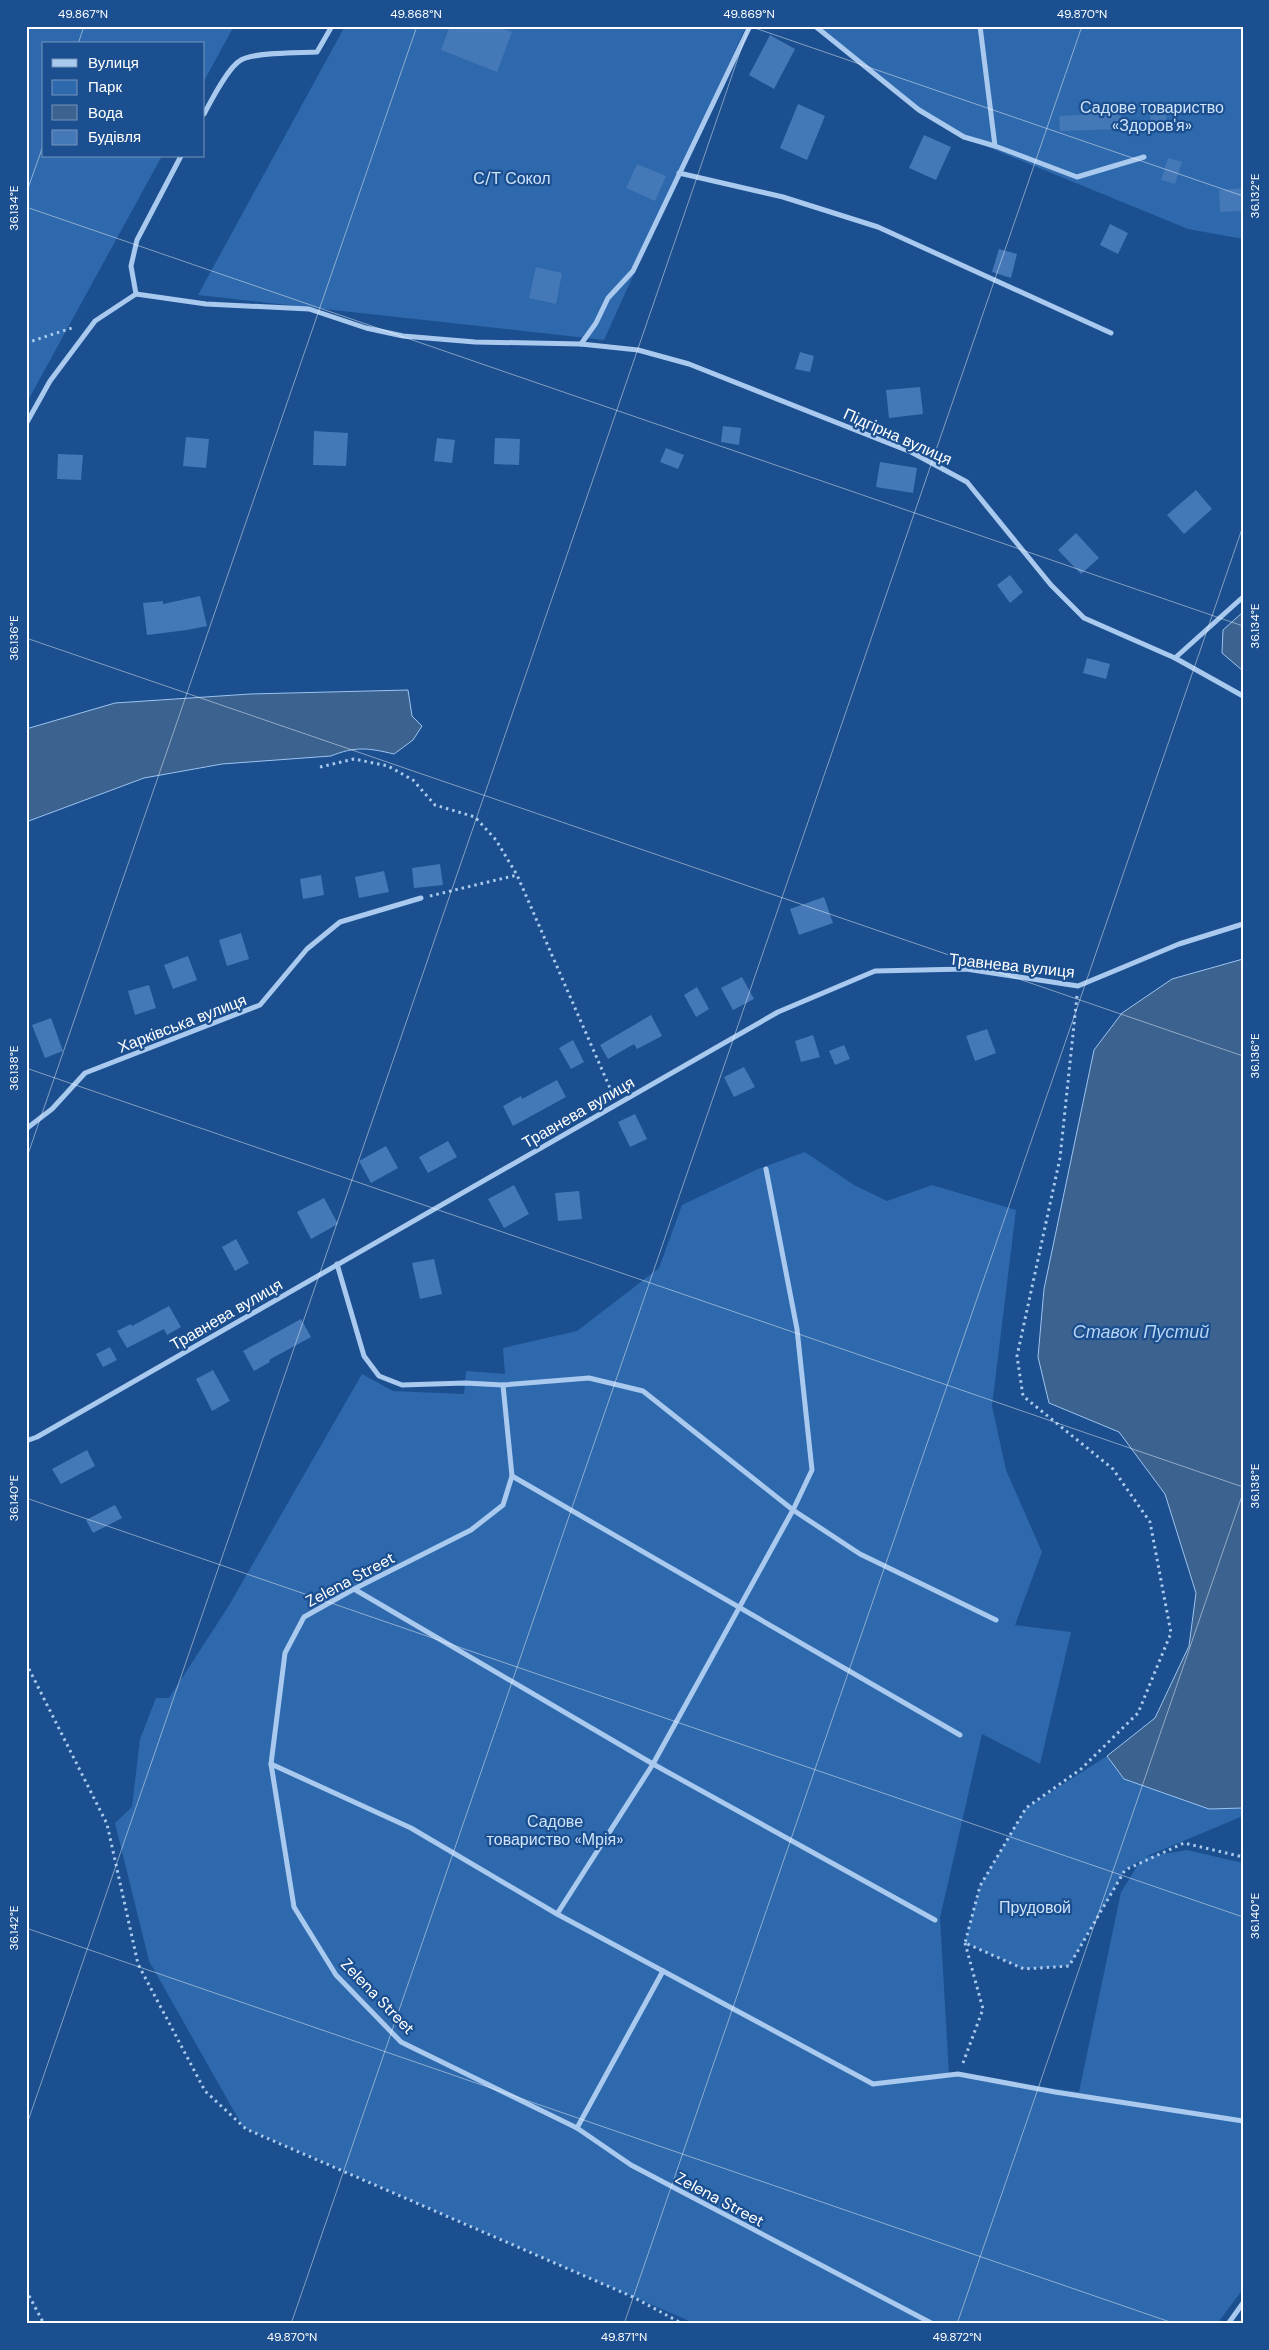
<svg xmlns="http://www.w3.org/2000/svg" width="1269" height="2350" viewBox="0 0 1269 2350" font-family="'DM Sans',sans-serif">
  <style>
    .green { fill: #2e69ad }
    .water { fill: #3c6290; stroke: #9cc4f0 }
    .building { fill: #4478b7 }
    .lines { fill: none; stroke-linecap: round; stroke-linejoin: round }
    .path { stroke: #a9c9ee; stroke-width: 3; stroke-dasharray: 2.5 4; stroke-linecap: butt }
    .street { stroke: #a9c9ee; stroke-width: 5 }
    .ticks { fill: none; stroke: #fff; stroke-width: 1; stroke-opacity: 0.45 }
    .labels { text-anchor: middle; stroke-width: 4.5; stroke-linejoin: round; paint-order: stroke }
    .park-label { font-size: 16px; fill: #cfe3fa; stroke: #1b4f8f }
    .street-label { font-size: 16px; fill: #fff; stroke: #1b4f8f }
    .water-label { font-size: 18px; font-style: italic; fill: #b5d3f5; stroke: #1b4f8f }
    .neatline { fill: none; stroke: #fff; stroke-width: 2 }
    .ticks-label { font-size: 12px; text-anchor: middle; fill: #fff }
  </style>
  <rect width="100%" height="100%" fill="#1b4f8f"/>
  <g class="green">
    <polygon points="26,26 234,26 204,81 204,44 44,44 44,156 162,156 26,404"/>
    <polygon points="345,26 746,26 604,340 198,295"/>
    <polygon points="811,26 1243,26 1243,239 1188,229 951,132"/>
    <polygon points="805,1152 854,1185 887,1201 932,1185 1016,1210 992,1406 1006,1470 1042,1552 1015,1625 1071,1632 1040,1764 982,1734 940,1918 949,2074 1079,2092 1121,1892 1141,1860 1125,1870 1069,1966 1024,1969 965,1943 980,1886 1026,1808 1107,1756 1124,1779 1209,1809 1243,1808 1243,1816 1145,1857 1187,1850 1243,1863 1243,2289 1217,2324 696,2324 243,2127 149,1961 115,1823 132,1807 140,1739 156,1698 169,1698 228,1607 362,1374 393,1391 464,1394 466,1371 505,1374 503,1348 577,1331 659,1268 682,1205 758,1169"/>
  </g>
  <g class="water">
    <polygon points="1243,612 1243,671 1222,653 1223,630"/>
    <path d="M 408,690 L 412,716 L 422,726 L 413,740 L 394,754 C 369,748 355,746 331,756 L 222,764 L 144,778 L 26,822 L 26,729 L 115,703 L 250,694 Z"/>
    <polygon points="1243,959 1243,1808 1209,1809 1124,1779 1107,1756 1155,1718 1189,1646 1196,1593 1165,1494 1119,1432 1049,1403 1038,1357 1044,1289 1094,1050 1122,1013 1172,979"/>
  </g>
  <g class="building">
    <polygon points="450,26 496,26 512,32 497,72 441,50"/>
    <polygon points="770,35 795,49 774,89 749,75"/>
    <polygon points="798,104 825,116 807,160 780,148"/>
    <polygon points="1166,109 1167,127 1151,128 1150,110"/>
    <polygon points="1121,112 1122,129 1060,131 1059,116"/>
    <polygon points="924,135 951,147 936,180 909,168"/>
    <polygon points="1168,158 1182,162 1175,184 1161,180"/>
    <polygon points="637,164 666,176 655,201 626,188"/>
    <polygon points="1243,188 1243,211 1220,212 1219,190"/>
    <polygon points="1110,224 1128,233 1118,254 1100,245"/>
    <polygon points="999,249 1017,254 1011,278 992,272"/>
    <polygon points="536,267 562,273 556,304 529,298"/>
    <polygon points="800,352 814,356 810,372 795,369"/>
    <polygon points="920,387 923,414 889,418 886,390"/>
    <polygon points="723,426 741,428 739,445 721,442"/>
    <polygon points="314,431 348,433 346,466 313,465"/>
    <polygon points="186,437 209,439 206,468 183,466"/>
    <polygon points="437,438 455,440 452,463 434,461"/>
    <polygon points="495,438 520,439 519,465 494,464"/>
    <polygon points="666,448 684,455 678,469 660,462"/>
    <polygon points="58,454 83,455 81,480 57,479"/>
    <polygon points="880,462 917,468 913,493 876,487"/>
    <polygon points="1196,490 1212,509 1184,534 1167,515"/>
    <polygon points="1076,533 1099,558 1081,574 1058,550"/>
    <polygon points="1010,575 1023,592 1010,603 997,585"/>
    <polygon points="200,596 207,626 187,630 147,635 143,603 163,601 163,604"/>
    <polygon points="1087,658 1110,664 1106,679 1083,673"/>
    <polygon points="440,864 443,885 414,888 412,868"/>
    <polygon points="384,871 389,892 359,898 355,877"/>
    <polygon points="321,875 324,895 303,899 300,879"/>
    <polygon points="824,897 833,923 799,935 790,909"/>
    <polygon points="241,933 249,959 227,966 219,940"/>
    <polygon points="188,956 197,980 173,989 164,965"/>
    <polygon points="742,977 754,999 733,1010 721,988"/>
    <polygon points="149,985 156,1008 135,1015 128,991"/>
    <polygon points="697,987 709,1009 696,1017 684,995"/>
    <polygon points="651,1015 662,1036 637,1049 634,1044 608,1059 600,1045"/>
    <polygon points="51,1018 63,1051 45,1058 32,1025"/>
    <polygon points="987,1029 996,1053 975,1061 966,1036"/>
    <polygon points="813,1035 820,1057 801,1062 795,1041"/>
    <polygon points="573,1040 584,1062 571,1069 559,1048"/>
    <polygon points="844,1045 850,1059 835,1065 829,1051"/>
    <polygon points="744,1067 755,1087 734,1097 724,1077"/>
    <polygon points="557,1080 566,1097 513,1126 503,1106 521,1096 522,1099"/>
    <polygon points="635,1114 647,1139 630,1147 618,1122"/>
    <polygon points="448,1141 457,1157 428,1173 419,1157"/>
    <polygon points="386,1146 398,1168 371,1183 359,1161"/>
    <polygon points="514,1185 529,1214 504,1228 488,1199"/>
    <polygon points="579,1191 582,1219 558,1221 555,1193"/>
    <polygon points="324,1198 338,1224 311,1239 297,1212"/>
    <polygon points="236,1239 249,1263 235,1271 222,1247"/>
    <polygon points="434,1259 442,1294 420,1299 412,1263"/>
    <polygon points="169,1306 181,1327 167,1335 164,1329 127,1348 117,1331 131,1324 132,1326"/>
    <polygon points="301,1319 311,1337 269,1360 270,1362 254,1371 243,1351"/>
    <polygon points="110,1347 117,1360 103,1367 96,1354"/>
    <polygon points="213,1370 230,1401 212,1411 196,1379"/>
    <polygon points="87,1450 95,1466 61,1484 52,1469"/>
    <polygon points="115,1505 122,1518 93,1533 86,1520"/>
  </g>
  <g class="lines">
    <g class="path">
      <polyline points="26,343 75,327"/>
      <polyline points="320,767 354,759 388,766 413,780 435,805 475,817 496,840 517,875 613,1095"/>
      <polyline points="430,896 517,875"/>
      <polyline points="1077,996 1060,1158 1017,1356 1023,1396 1113,1469 1150,1522 1171,1633 1138,1713 1081,1769 1026,1808 980,1886 965,1943 1024,1969 1069,1966 1125,1870 1184,1843 1243,1857"/>
      <polyline points="26,1663 107,1824 138,1964 205,2091 246,2129 633,2297 683,2324"/>
      <polyline points="963,2063 983,2009 965,1943"/>
      <polyline points="26,2290 44,2324"/>
    </g>
    <g class="street">
      <polyline points="815,26 919,110 964,137 995,146"/>
      <polyline points="980,26 995,146 1077,177 1144,157"/>
      <path d="M 204,114 C 211,101 228,67 241,60 C 254,52 300,53 317,52 L 332,26"/>
      <polyline points="679,173 783,197 878,227 1111,333"/>
      <polyline points="136,294 131,266 137,240 181,156"/>
      <polyline points="581,344 596,323 608,298 633,271 750,26"/>
      <polyline points="26,424 50,381 95,321 136,294 206,304 309,309 366,328 403,336 475,342 581,344 638,350 689,364 911,452 967,482 1051,585 1084,618 1175,658 1243,696"/>
      <polyline points="1175,658 1243,597"/>
      <polyline points="26,1129 52,1109 85,1073 260,1005 307,949 340,922 421,898"/>
      <polyline points="337,1264 364,1356 379,1376 402,1385 465,1383 503,1385 589,1378 643,1391 793,1510 860,1554 996,1620"/>
      <polyline points="503,1385 512,1476 503,1505 471,1530 354,1589 304,1617 285,1653 271,1764 294,1907 336,1975 401,2042 577,2128 631,2165 933,2324"/>
      <polyline points="26,1441 37,1437 778,1012 875,971 966,969 1078,986 1179,944 1243,924"/>
      <polyline points="512,1476 960,1735"/>
      <polyline points="354,1589 653,1764 935,1920"/>
      <polyline points="271,1764 411,1828 557,1914 873,2084 958,2074 1055,2092 1243,2121"/>
      <polyline points="557,1914 653,1764 793,1510 812,1470 797,1329 766,1169"/>
      <polyline points="577,2128 663,1971"/>
      <polyline points="1228,2324 1243,2303"/>
    </g>
  </g>
  <path class="ticks" d="M 749,26 L 1243,196M 78,44 L 84,26M 26,194 L 44,143M 26,207 L 1243,626M 26,638 L 1243,1056M 26,1068 L 1243,1487M 26,1160 L 417,26M 26,1498 L 1243,1917M 26,1928 L 1176,2324M 26,2127 L 749,26M 291,2324 L 1082,26M 624,2324 L 1243,526M 957,2324 L 1243,1493"/>
  <g class="labels">
    <g class="park-label">
      <text x="1152" y="113">Садове товариство<tspan x="1152" dy="18">«Здоров'я»</tspan></text>
      <text x="512" y="184">С/Т Сокол</text>
      <text x="555" y="1827">Садове<tspan x="555" dy="18">товариство «Мрія»</tspan></text>
      <text x="1035" y="1913">Прудовой</text>
    </g>
    <g class="street-label">
      <text transform="translate(898 436) rotate(24)" y="6">Підгірна вулиця</text>
      <text transform="translate(1012 965) rotate(6)" y="6">Травнева вулиця</text>
      <text transform="translate(182 1023) rotate(-21)" y="6">Харківська вулиця</text>
      <text transform="translate(578 1112) rotate(-30)" y="6">Травнева вулиця</text>
      <text transform="translate(226 1314) rotate(-30)" y="6">Травнева вулиця</text>
      <text transform="translate(350 1579) rotate(-28)" y="6">Zelena Street</text>
      <text transform="translate(378 1996) rotate(46)" y="6">Zelena Street</text>
      <text transform="translate(720 2199) rotate(28)" y="6">Zelena Street</text>
    </g>
    <g class="water-label">
      <text x="1141" y="1338">Ставок Пустий</text>
    </g>
  </g>
  <rect width="1269" height="2350" fill="none" stroke="#1b4f8f" stroke-width="55"/>
  <rect x="42" y="42" width="162" height="115" fill="#1b4f8f" stroke="#7695bc"/>
  <rect x="52" y="59" width="25" height="8" fill="#a9c9ee" stroke="#7695bc"/>
  <text x="88" y="68" font-size="15" fill="#ffffff">Вулиця</text>
  <rect x="52" y="80" width="25" height="15" fill="#2e69ad" stroke="#7695bc"/>
  <text x="88" y="92" font-size="15" fill="#ffffff">Парк</text>
  <rect x="52" y="105" width="25" height="15" fill="#3c6290" stroke="#7695bc"/>
  <text x="88" y="118" font-size="15" fill="#ffffff">Вода</text>
  <rect x="52" y="130" width="25" height="15" fill="#4478b7" stroke="#7695bc"/>
  <text x="88" y="142" font-size="15" fill="#ffffff">Будівля</text>
  <rect x="28" y="28" width="1214" height="2294" class="neatline"/>
  <g class="ticks-label">
    <text x="83" y="18">49.867°N</text>
    <text x="416" y="18">49.868°N</text>
    <text x="749" y="18">49.869°N</text>
    <text x="1082" y="18">49.870°N</text>
    <text transform="translate(1255 196) rotate(-90)" y="4">36.132°E</text>
    <text transform="translate(14 208) rotate(-90)" y="4">36.134°E</text>
    <text transform="translate(1255 626) rotate(-90)" y="4">36.134°E</text>
    <text transform="translate(14 638) rotate(-90)" y="4">36.136°E</text>
    <text transform="translate(1255 1056) rotate(-90)" y="4">36.136°E</text>
    <text transform="translate(14 1068) rotate(-90)" y="4">36.138°E</text>
    <text transform="translate(1255 1486) rotate(-90)" y="4">36.138°E</text>
    <text transform="translate(14 1498) rotate(-90)" y="4">36.140°E</text>
    <text transform="translate(1255 1916) rotate(-90)" y="4">36.140°E</text>
    <text transform="translate(14 1928) rotate(-90)" y="4">36.142°E</text>
    <text x="292" y="2341">49.870°N</text>
    <text x="624" y="2341">49.871°N</text>
    <text x="957" y="2341">49.872°N</text>
  </g>
</svg>
